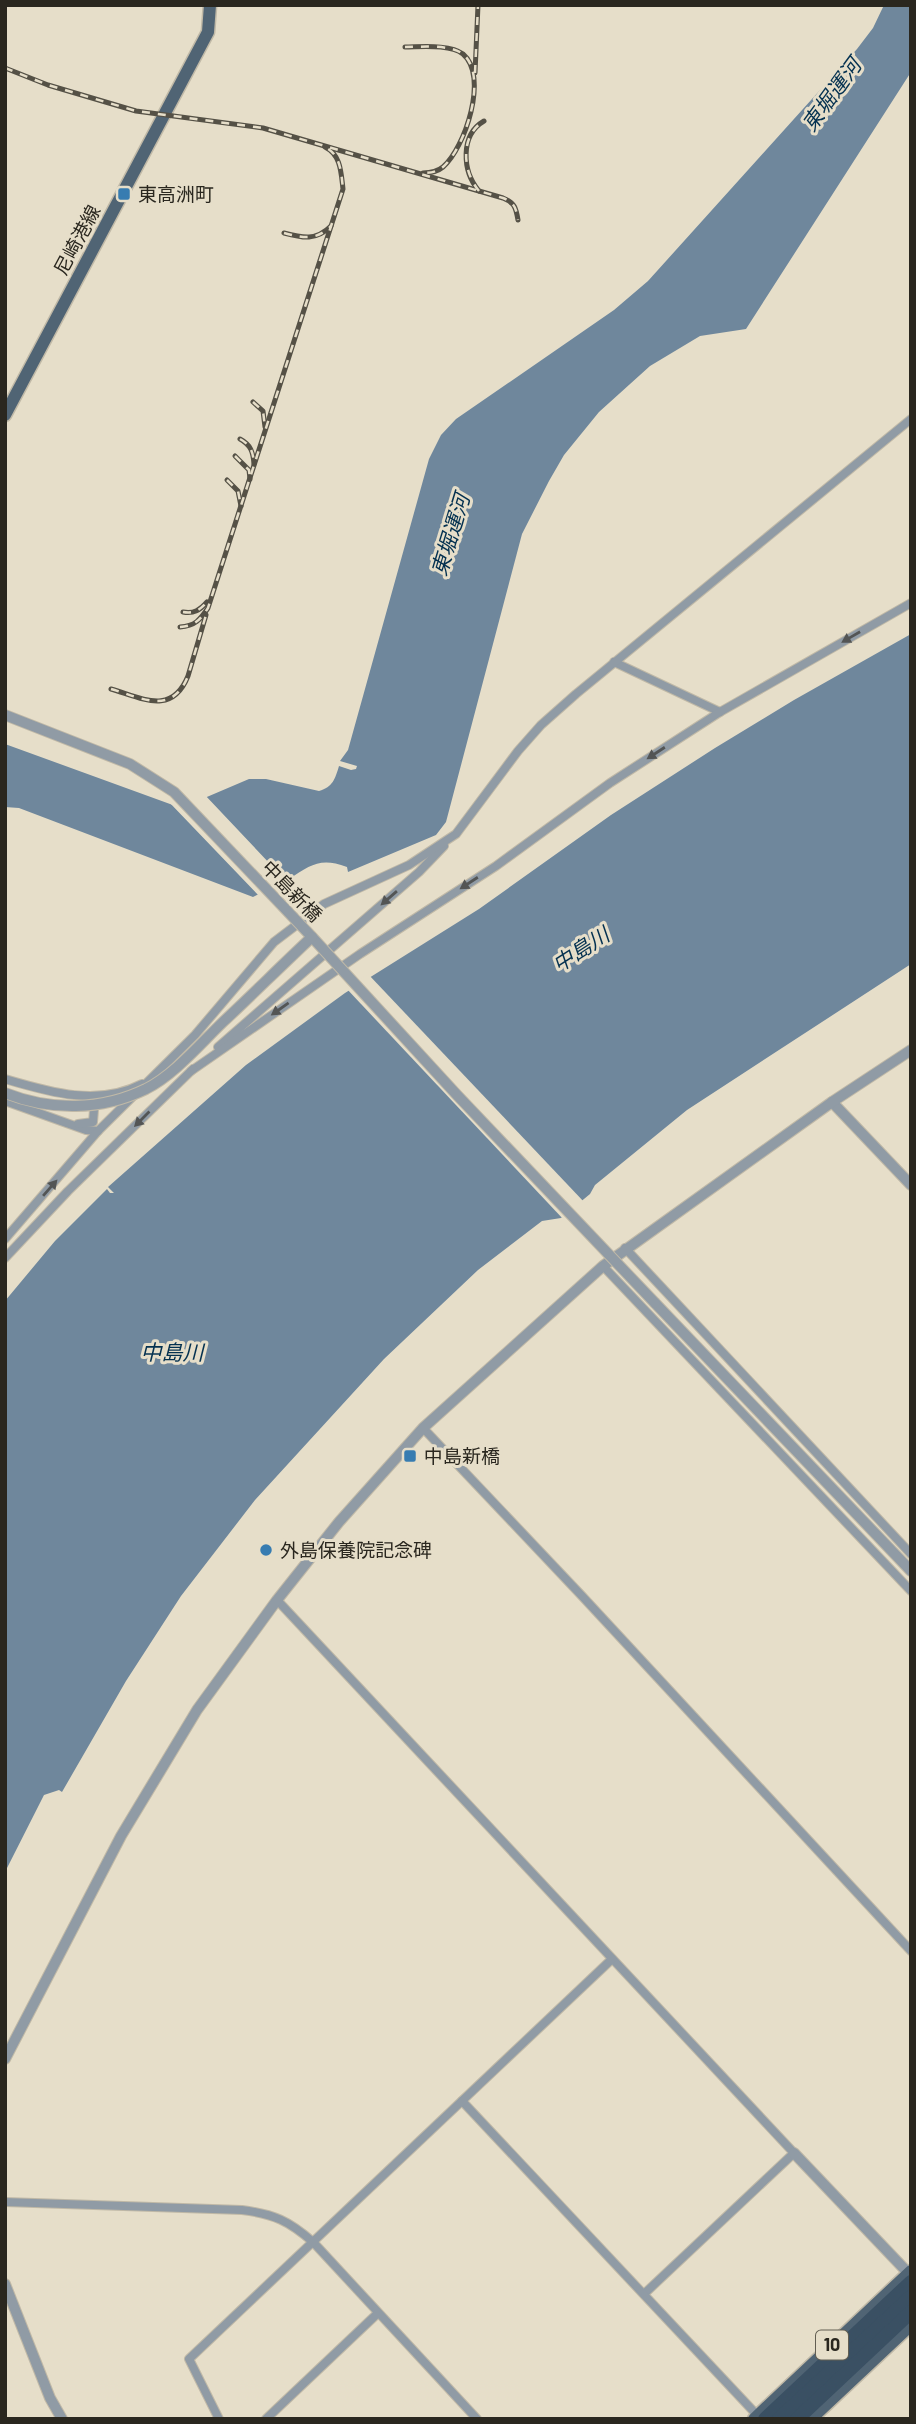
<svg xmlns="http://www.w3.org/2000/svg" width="916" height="2424" viewBox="0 0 916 2424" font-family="Barlow,'Noto Sans JP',sans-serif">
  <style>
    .water { fill: #6f879c }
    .pier { fill: #e6dec9 }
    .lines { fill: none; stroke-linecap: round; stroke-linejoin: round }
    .minor-casing { stroke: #c0b9a7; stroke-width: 10 }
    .tertiary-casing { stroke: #c0b9a7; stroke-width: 12 }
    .primary-casing { stroke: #c0b9a7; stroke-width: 15 }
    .motorway-casing { stroke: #c0b9a7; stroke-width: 17 }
    .minor { stroke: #909ba5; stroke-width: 8 }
    .tertiary { stroke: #909ba5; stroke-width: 10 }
    .primary { stroke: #506474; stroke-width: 12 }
    .motorway { stroke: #3a5063; stroke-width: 14 }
    .rail-casing { stroke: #555146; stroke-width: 5 }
    .rail { stroke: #e6dec9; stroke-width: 2.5; stroke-dasharray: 8; stroke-linecap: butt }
    .tertiary-bridge-casing { stroke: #c0b9a7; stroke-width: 12; stroke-linecap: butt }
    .tertiary-bridge { stroke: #909ba5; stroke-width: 10 }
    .oneway { fill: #535555 }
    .poi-dot { fill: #377cb1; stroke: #e6dec9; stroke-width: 2.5 }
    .labels { text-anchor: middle; stroke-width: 6; stroke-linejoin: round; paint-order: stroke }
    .shield { fill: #e6dec9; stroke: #625e52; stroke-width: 2 }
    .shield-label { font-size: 18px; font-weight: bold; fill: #2a271f }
    .poi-label { font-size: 19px; fill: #2a271f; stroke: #e6dec9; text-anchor: start }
    .street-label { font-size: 19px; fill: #2a271f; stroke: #e6dec9 }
    .water-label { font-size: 21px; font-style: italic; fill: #043150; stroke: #e6dec9 }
  </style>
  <rect width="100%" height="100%" fill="#e6dec9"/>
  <g class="water">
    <path d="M 884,5 L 911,5 L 911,72 L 746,329 L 700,336 L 650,366 L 599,412 L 564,455 L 549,481 L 522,534 L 446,822 L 436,835 L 348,872 L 347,867 C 320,857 311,865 289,879 C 279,886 265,891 253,897 L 19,808 L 5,807 L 5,744 L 181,808 L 249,779 L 266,779 L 319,791 C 333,787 335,779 339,766 L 351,770 L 356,769 L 357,766 L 340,761 L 348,750 L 429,459 L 441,435 L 456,419 L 614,310 L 648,281 L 857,49 L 873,28 Z"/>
    <polygon points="911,634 911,964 687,1110 595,1185 590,1194 561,1218 542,1221 478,1270 384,1359 255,1500 181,1596 126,1681 62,1792 59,1790 44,1795 5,1872 5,1301 55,1241 107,1189 110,1193 114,1193 108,1187 246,1065 345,993 479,909 611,815 715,748 794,700"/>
  </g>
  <g class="pier">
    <polygon points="204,794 289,884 260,897 168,801 186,805"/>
    <polygon points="368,974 585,1203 564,1220 346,988"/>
  </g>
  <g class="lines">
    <defs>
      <g id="minor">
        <polyline points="614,662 720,712"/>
        <polyline points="218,1047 419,872 444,846"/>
        <polyline points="191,1071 360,954 496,866 610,783 720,712 911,603"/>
        <path d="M 5,1079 C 49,1092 98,1107 142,1084"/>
        <polyline points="5,1101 86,1130 98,1131"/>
        <polyline points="78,1124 93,1122 94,1110 89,1103"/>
        <polyline points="5,1239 98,1131 195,1035 274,942 324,904 409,865 456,834 518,751 541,725 576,694 911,419"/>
        <polyline points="625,1248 911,1554"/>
        <polyline points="5,1258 68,1191 193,1069"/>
        <polyline points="603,1266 911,1591"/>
        <polyline points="423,1428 582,1596 911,1951"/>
        <polyline points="277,1600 794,2153 644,2294"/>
        <polyline points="462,2101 757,2415"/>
        <path d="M 5,2202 L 242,2210 C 274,2214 289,2221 313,2242 L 477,2419"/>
        <polyline points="219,2419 189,2359 612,1959"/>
        <polyline points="266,2419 378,2313"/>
      </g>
      <g id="tertiary">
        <polyline points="832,1102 911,1185"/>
        <polyline points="655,1303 911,1571"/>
        <polyline points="5,2059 121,1836 197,1710 277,1600 339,1522 423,1428 603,1266 832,1102 911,1050"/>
        <polyline points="794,2153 911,2276"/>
        <polyline points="5,2284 50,2398 62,2419"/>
      </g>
      <g id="primary">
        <polyline points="5,415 208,32 210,5"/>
        <polyline points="754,2419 911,2271"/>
        <polyline points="811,2419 911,2325"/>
      </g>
      <g id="motorway">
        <polyline points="765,2419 911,2282"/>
        <polyline points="779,2419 911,2297"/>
        <polyline points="797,2419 911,2312"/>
      </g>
    </defs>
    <use href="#minor" class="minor-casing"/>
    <use href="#tertiary" class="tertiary-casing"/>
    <use href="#primary" class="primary-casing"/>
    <use href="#motorway" class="motorway-casing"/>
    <use href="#minor" class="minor"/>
    <use href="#tertiary" class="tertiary"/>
    <use href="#primary" class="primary"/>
    <use href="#motorway" class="motorway"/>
    <defs>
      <g id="rail">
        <path d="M 405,47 C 421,47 450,44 463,54 C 489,76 465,148 443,167 C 437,172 430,173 423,173"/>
        <path d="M 5,68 L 48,85 L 136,111 L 263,128 L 503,198 C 515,203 516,208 518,220"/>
        <polyline points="475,73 478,5"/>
        <path d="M 479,191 C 462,171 460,135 484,121"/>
        <path d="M 284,233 C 303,238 316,241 331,226"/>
        <polyline points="253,402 263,411 265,427"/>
        <path d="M 240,439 C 251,445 253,452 254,464"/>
        <polyline points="235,456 249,470 250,479"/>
        <polyline points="227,480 238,491 241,506"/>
        <path d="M 183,612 C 194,614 200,610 207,602"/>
        <path d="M 180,627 C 195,626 200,620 208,608 L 343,189 C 341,172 341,155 325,147"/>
        <path d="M 111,689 C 142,698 172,716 188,676 L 206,615"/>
      </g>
    </defs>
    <use href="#rail" class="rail-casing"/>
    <use href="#rail" class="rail"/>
    <defs>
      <g id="tertiary-bridge">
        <polyline points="5,715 130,764 174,792 312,937 457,1095 655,1303"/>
        <path d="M 5,1093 C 51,1111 101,1111 146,1089 C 175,1074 199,1045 223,1022 C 253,994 282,965 312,937"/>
      </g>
    </defs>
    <use href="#tertiary-bridge" class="tertiary-bridge-casing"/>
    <use href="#tertiary-bridge" class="tertiary-bridge"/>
  </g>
  <defs><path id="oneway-solid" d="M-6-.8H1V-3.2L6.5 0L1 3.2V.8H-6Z" transform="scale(1.75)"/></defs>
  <g class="oneway">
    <use href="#oneway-solid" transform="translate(851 637) rotate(150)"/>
    <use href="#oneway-solid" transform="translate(656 753) rotate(147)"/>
    <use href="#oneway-solid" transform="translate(469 883) rotate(147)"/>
    <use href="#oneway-solid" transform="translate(389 898) rotate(139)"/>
    <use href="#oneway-solid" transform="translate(280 1009) rotate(145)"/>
    <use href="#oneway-solid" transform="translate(142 1119) rotate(135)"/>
    <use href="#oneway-solid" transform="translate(50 1188) rotate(-49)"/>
  </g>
  <g class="poi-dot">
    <rect x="117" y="187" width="14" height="14" rx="3.5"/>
    <rect x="403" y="1449" width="14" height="14" rx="3.5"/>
    <circle cx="266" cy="1550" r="7"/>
  </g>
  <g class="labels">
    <rect class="shield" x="816" y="2330.5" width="32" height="29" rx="5"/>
    <g class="shield-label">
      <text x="832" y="2351">10</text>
    </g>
    <g class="poi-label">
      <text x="138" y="201">東高洲町</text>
      <text x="424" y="1463">中島新橋</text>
      <text x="280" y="1557">外島保養院記念碑</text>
    </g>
    <g class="street-label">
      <text transform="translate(77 240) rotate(-62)" y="7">尼崎港線</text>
      <text transform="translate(292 891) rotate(46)" y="7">中島新橋</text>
    </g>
    <g class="water-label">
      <text transform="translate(832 95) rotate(-54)" y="7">東堀運河</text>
      <text transform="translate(451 535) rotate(-73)" y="7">東堀運河</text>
      <text transform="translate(581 950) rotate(-33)" y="7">中島川</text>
      <text x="172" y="1360">中島川</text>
    </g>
  </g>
  <rect width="916" height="2424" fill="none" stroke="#2a271f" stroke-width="14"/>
</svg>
